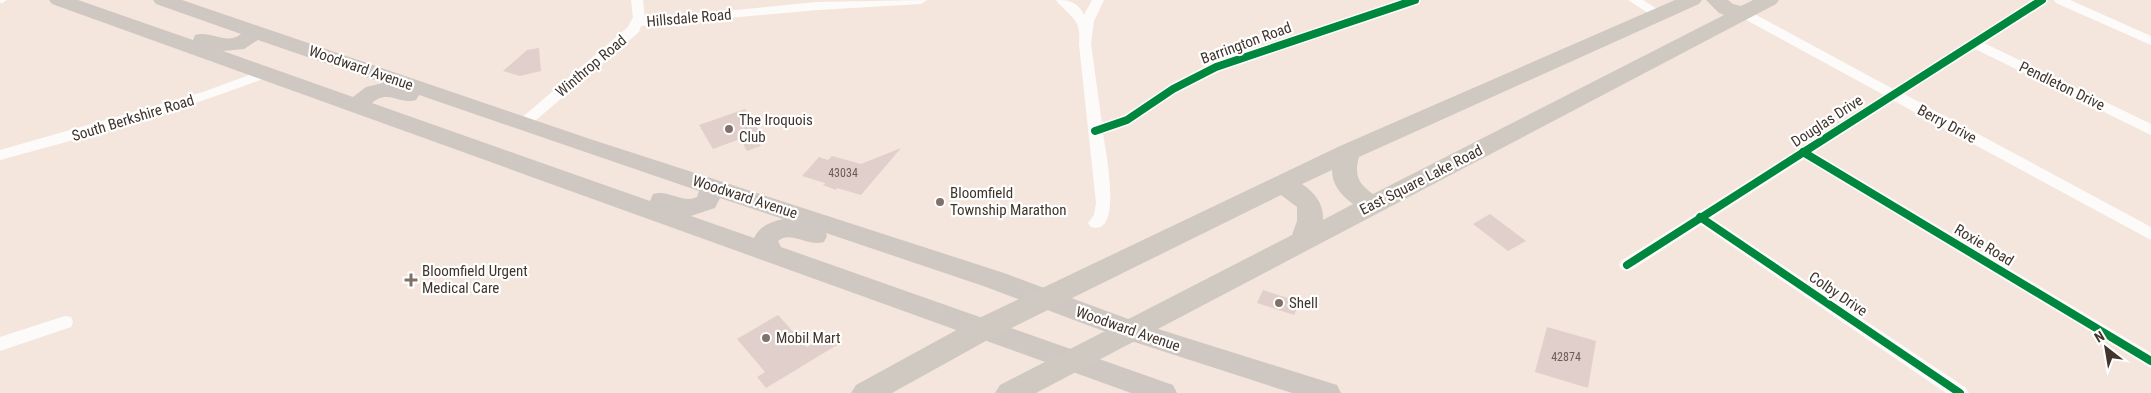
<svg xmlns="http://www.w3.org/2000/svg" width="2151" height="393" viewBox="0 0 2151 393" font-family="'Roboto Condensed',sans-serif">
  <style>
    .building { fill: #e0cfca }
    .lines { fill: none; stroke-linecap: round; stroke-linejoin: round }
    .minor { fill: #fdfbfa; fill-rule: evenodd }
    .primary { fill: #cfc8c2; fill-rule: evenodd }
    .trunk { fill: #cfc9c1; fill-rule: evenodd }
    .cycleway-casing { stroke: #fff; stroke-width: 11 }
    .cycleway { stroke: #00873e; stroke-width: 8 }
    .poi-dot { fill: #80726a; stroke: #fff; stroke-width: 2 }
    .labels { text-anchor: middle; stroke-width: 4.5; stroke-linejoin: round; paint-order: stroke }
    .number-label { font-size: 12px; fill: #6b5d56 }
    .street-label { font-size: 15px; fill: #41342c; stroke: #fff }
    .poi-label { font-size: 15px; fill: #41342c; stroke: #fff; text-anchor: start }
  </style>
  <rect width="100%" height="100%" fill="#f4e6dd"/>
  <g class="building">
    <polygon points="539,48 541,71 520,76 503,71 527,50"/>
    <polygon points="745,109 760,132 754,134 761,146 747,151 740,139 713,149 699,125"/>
    <polygon points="901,148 861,195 837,188 836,190 823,185 825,183 802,176 819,157 828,160 832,156 861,164"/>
    <polygon points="1490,214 1526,241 1508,251 1473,224"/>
    <polygon points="1263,290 1300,302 1294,315 1257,303"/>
    <polygon points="778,315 807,347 828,335 837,345 766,388 757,377 765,372 737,339"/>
    <polygon points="1547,327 1596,341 1588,388 1535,372"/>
  </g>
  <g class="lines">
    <g class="minor">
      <polygon points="0,0 7,0 1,4"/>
      <polygon points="631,0 643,0 645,19 817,2 927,0 921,4 817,10 641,26 639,32 529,126 519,126 517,123 519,120 628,27 633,17"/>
      <path d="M 1056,0 C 1069,0 1078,2 1084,15 L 1092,0 L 1104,0 L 1094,21 L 1091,44 L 1102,124 L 1122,117 L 1168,86 L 1211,64 L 1403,0 L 1421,0 L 1419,3 L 1221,70 L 1178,92 L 1132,123 L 1103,133 C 1105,149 1124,237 1091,227 L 1088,223 L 1094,215 L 1096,203 L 1079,44 C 1082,17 1069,17 1056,0 Z"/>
      <polygon points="1628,0 1643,0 1666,15 1664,18 1656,18"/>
      <polygon points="2033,0 2048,0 1984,43 2151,124 2151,135 1975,49 1904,94 2151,227 2151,240 1894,101 1814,152 2151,353 2151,368 1804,159 1712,218 1966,388 1969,393 1946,393 1701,225 1633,269 1627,271 1621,269 1619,265 1621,261 1884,95 1739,16 1737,13 1739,10 1747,10 1893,89"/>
      <polygon points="2054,0 2070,0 2151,36 2151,45 2056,3"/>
      <path d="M 263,70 L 270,74 L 268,77 C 180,111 90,136 0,160 L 0,150 L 203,92 Z"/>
      <polygon points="65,316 71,317 73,322 71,327 0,351 0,337"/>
    </g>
    <path class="primary" d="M 49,0 L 78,0 L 193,40 L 195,35 C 212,30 226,46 241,34 L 156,4 L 153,0 L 182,0 L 590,139 L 1004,273 L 1139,323 L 1337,385 L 1341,393 L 1292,393 L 1122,338 L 986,287 L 826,233 L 827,236 L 824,242 C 807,247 791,230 778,241 L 781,247 L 1173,385 L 1177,393 L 1131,393 L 52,4 ZM 258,40 L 383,83 L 366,87 L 353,97 L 223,51 L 244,49 ZM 419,95 L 699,191 L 697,197 C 682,204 669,189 653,194 L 650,201 L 372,103 C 389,89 398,105 416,100 ZM 720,198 L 783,219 C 770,222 760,226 754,238 L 691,216 L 715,208 Z"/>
    <path class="trunk" d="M 1675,0 L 1702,0 L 1699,4 L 1359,157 C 1354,175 1358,183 1373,194 L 1724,15 L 1719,13 L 1706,0 L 1728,0 L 1733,4 L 1741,6 L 1753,0 L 1779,0 L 1776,4 L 1036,393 L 995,393 L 1000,385 L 1292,235 L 1297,221 L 1297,207 L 1281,195 L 993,337 L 892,393 L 851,393 L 856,385 L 973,321 L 1340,146 ZM 1332,170 C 1332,185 1341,195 1353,204 L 1323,220 C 1324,204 1315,193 1302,184 Z"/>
    <defs>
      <g id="cycleway">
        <polyline points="1095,131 1127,120 1173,89 1216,67 1415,0"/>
        <polyline points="1803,152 2151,361"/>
        <polyline points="1700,217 1960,393"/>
        <polyline points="1627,265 2042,0"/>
      </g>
    </defs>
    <use href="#cycleway" class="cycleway-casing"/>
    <use href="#cycleway" class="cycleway"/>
  </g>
  <g class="poi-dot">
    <circle cx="729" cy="129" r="5"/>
    <circle cx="940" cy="202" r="5"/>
    <path d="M408.5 272.5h5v5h5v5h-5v5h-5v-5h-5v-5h5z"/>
    <circle cx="1279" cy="303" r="5"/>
    <circle cx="766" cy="338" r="5"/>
  </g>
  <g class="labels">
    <g class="number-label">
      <text x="843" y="177">43034</text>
      <text x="1566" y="361">42874</text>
    </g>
    <g class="street-label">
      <text transform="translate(689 18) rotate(-5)" y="5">Hillsdale Road</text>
      <text transform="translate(1246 43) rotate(-20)" y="5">Barrington Road</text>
      <text transform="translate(591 66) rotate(-40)" y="5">Winthrop Road</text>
      <text transform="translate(361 68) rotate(19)" y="5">Woodward Avenue</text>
      <text transform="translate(2062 86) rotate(26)" y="5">Pendleton Drive</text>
      <text transform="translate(133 118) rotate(-17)" y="5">South Berkshire Road</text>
      <text transform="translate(1827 121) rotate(-33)" y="5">Douglas Drive</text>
      <text transform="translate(1947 124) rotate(28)" y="5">Berry Drive</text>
      <text transform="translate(1421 180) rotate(-27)" y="5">East Square Lake Road</text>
      <text transform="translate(745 197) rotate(18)" y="5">Woodward Avenue</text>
      <text transform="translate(1984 245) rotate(31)" y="5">Roxie Road</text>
      <text transform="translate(1838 294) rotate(34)" y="5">Colby Drive</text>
      <text transform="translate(1128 329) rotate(19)" y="5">Woodward Avenue</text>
    </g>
    <g class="poi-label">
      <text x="739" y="125">The Iroquois<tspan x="739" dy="17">Club</tspan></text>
      <text x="950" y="198">Bloomfield<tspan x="950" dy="17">Township Marathon</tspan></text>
      <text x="422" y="276">Bloomfield Urgent<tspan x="422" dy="17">Medical Care</tspan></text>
      <text x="1289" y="308">Shell</text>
      <text x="776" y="343">Mobil Mart</text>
    </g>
  </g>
  <g transform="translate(2106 348) rotate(329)" stroke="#ffffff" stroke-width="4" paint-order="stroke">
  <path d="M0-4L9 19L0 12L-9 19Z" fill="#41342c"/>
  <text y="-8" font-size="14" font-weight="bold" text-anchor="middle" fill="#41342c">N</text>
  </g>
</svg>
